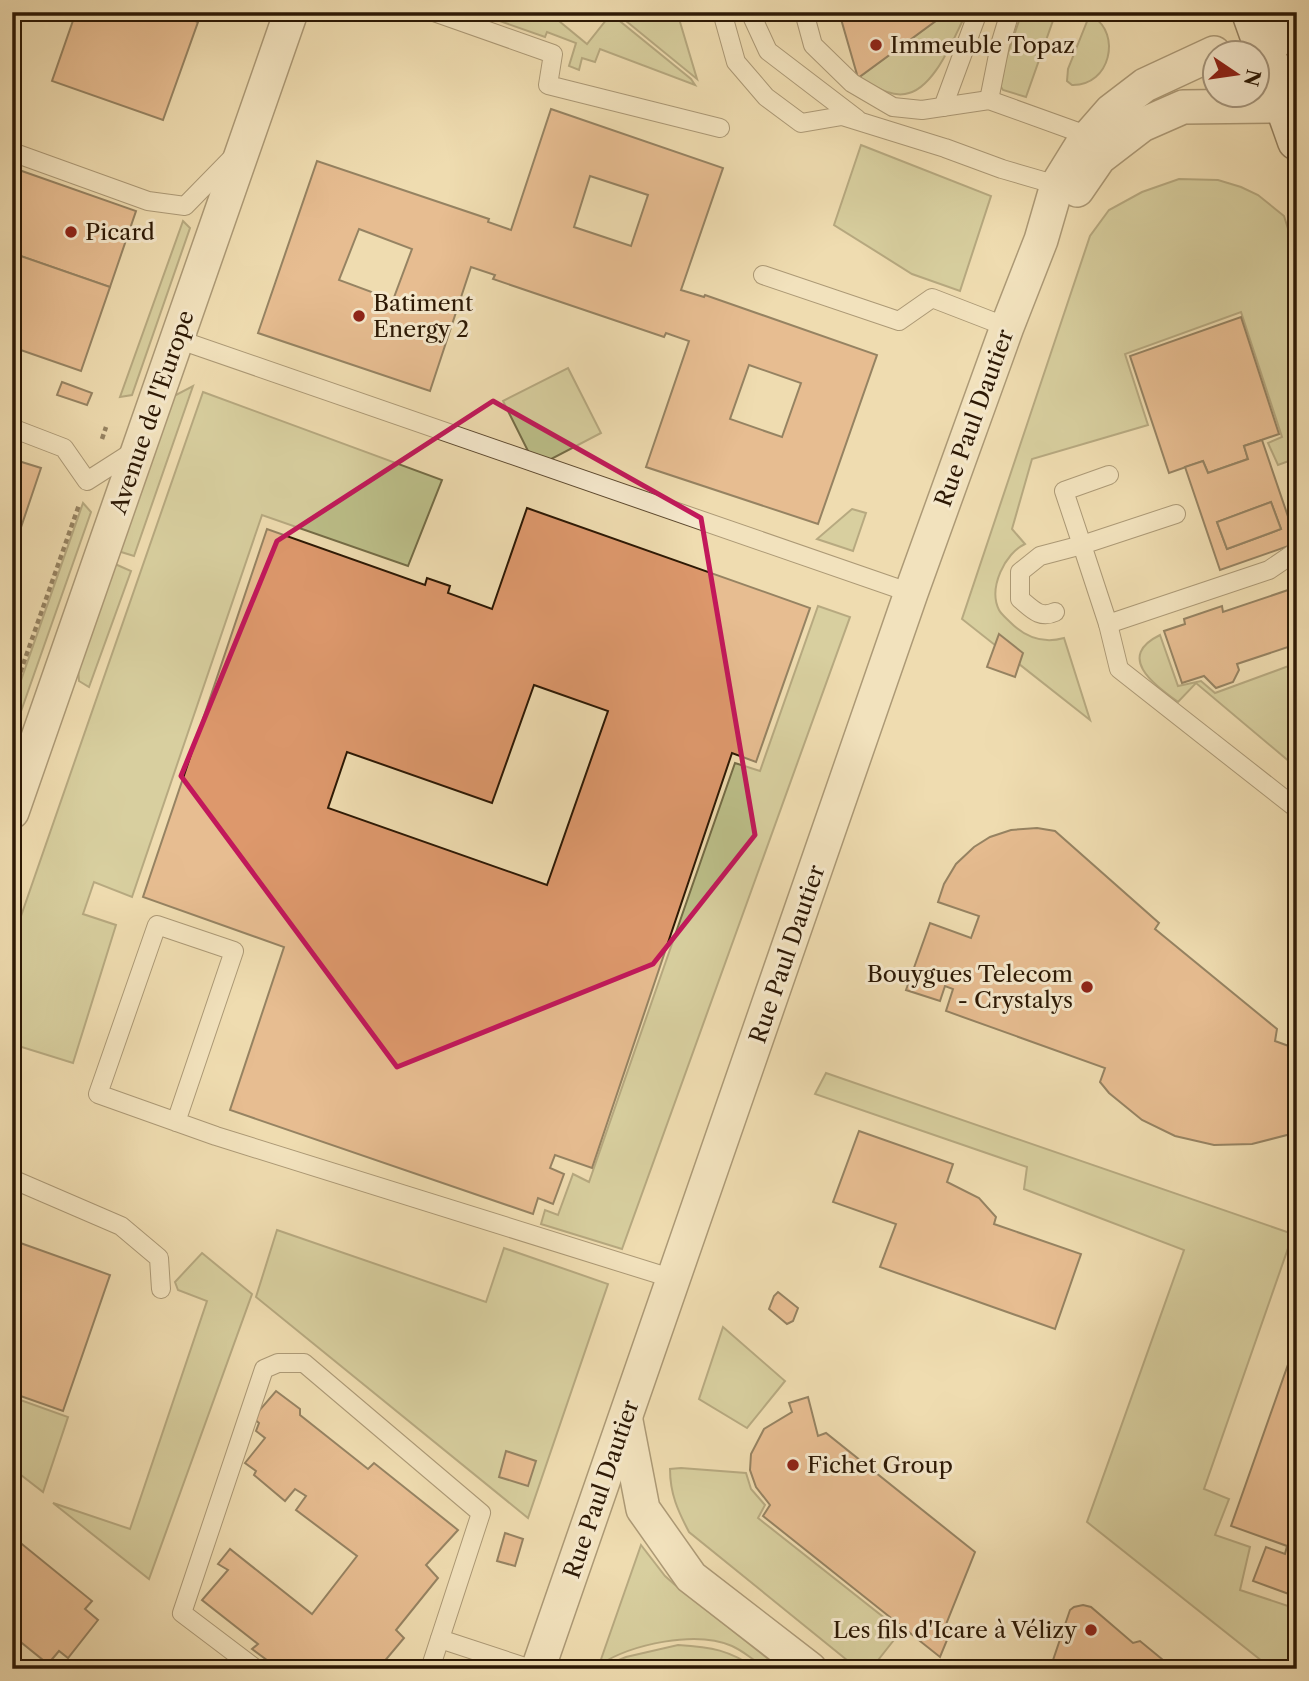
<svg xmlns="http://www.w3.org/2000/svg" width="1309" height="1681" viewBox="0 0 1309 1681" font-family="'Libre Caslon Text',serif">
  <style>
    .green { fill: #bcbf89; stroke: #746c46; stroke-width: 2 }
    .building { fill: #dd986c; stroke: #2c1804; stroke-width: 2; fill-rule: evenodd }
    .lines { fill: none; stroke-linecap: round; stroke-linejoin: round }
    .lane-casing { stroke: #5d492f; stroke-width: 20 }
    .street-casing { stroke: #5d492f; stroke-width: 36 }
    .secondary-casing { stroke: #2c1804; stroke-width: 41 }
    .path { stroke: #2c1804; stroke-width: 4.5; stroke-dasharray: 5 3.5; stroke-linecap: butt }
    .lane { stroke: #f5e8cc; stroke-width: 18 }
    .street { stroke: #f5e8cc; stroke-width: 33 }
    .secondary { stroke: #f5e8cc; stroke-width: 38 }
    .marked { fill: none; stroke: #c2185b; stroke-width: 5; stroke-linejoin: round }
    .poi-dot { fill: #8f2418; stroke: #f5e8cc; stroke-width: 2.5 }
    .labels { text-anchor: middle; stroke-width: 6; stroke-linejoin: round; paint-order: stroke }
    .poi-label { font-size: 23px; fill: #2c1804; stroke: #f5e8cc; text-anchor: start }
    .street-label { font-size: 23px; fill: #2c1804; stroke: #f5e8cc }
  </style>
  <rect width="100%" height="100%" fill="#efdcb0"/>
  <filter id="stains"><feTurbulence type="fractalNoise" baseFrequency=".00286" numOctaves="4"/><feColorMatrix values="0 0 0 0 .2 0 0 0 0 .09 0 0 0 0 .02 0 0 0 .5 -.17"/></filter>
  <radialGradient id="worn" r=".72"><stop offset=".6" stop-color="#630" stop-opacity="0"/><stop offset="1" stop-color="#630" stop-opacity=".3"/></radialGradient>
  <g class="green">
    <polygon points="493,12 548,12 587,44 611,14 691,79 695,85 600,49 595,62 582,58 579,70 569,66 576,43 547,32 545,37 494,19 496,13"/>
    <polygon points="615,12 677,12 697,79"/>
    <path d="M 948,12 L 967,12 C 954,36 935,90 905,94 C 889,97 872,84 858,78 Z"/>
    <polygon points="1022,12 1056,12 1026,97 1003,90 999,84 1000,76"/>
    <path d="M 1093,17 C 1121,33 1111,86 1072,85 L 1067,81 L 1068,69 L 1088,19 Z"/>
    <polygon points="861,145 991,196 960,291 912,274 834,225"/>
    <path d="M 1179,179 L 1218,180 L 1241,187 L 1258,195 L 1284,216 L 1297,257 L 1297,458 L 1278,465 L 1268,443 L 1282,437 L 1241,312 L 1125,354 L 1148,425 L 1032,459 L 1012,529 L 1025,544 C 1005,553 988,588 999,610 C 1001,614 1006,618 1010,622 C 1025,637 1043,644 1064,638 L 1090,720 L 962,619 L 1090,236 L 1109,210 L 1142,192 Z"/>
    <polygon points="183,221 190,228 132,395 120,397"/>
    <polygon points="568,368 601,433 536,467 503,401"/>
    <polygon points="193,386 134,556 118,551 172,397"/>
    <polygon points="203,392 442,480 408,566 262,515 132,897 94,882 83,914 116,925 73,1063 12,1044 12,942"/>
    <polygon points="83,503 91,512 12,737 12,706"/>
    <polygon points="852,509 866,513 853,551 817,539"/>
    <polygon points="115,564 131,571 89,687 79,681 78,666"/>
    <polygon points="818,606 850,617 622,1249 541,1224 545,1210 558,1215 573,1174 589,1182 735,763 760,771"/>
    <path d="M 1160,635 L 1178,686 L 1201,681 L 1215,693 L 1297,663 L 1297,768 L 1196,683 L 1178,702 C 1155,685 1115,657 1160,635 Z"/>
    <polygon points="826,1073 1293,1234 1204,1489 1229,1499 1215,1535 1250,1547 1240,1590 1297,1609 1297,1669 1272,1669 1087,1522 1184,1250 1024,1189 1027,1167 815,1094"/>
    <polygon points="277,1230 486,1302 504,1248 608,1284 528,1518 256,1297"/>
    <polygon points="202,1253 252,1294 149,1579 53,1503 130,1529 207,1301 178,1290 175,1282"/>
    <polygon points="723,1327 785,1381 747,1428 699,1399"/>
    <polygon points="12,1397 68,1417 43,1492 12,1468"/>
    <path d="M 681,1468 L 746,1473 L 751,1489 L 765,1505 L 758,1518 L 901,1631 L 871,1669 L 858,1669 L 689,1532 C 678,1511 670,1494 670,1469 Z"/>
    <path d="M 641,1545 L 665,1576 L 674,1584 L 781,1669 C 758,1669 752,1655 732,1646 C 696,1630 632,1644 599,1665 Z"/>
    <path d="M 678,1645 C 712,1647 729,1650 757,1669 L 597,1669 L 626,1657 Z"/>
  </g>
  <g class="building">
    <polygon points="76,12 172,12 198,22 163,120 52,81"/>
    <polygon points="839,12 948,12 858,78"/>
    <path d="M 551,109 L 723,168 L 681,290 L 704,297 L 705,295 L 877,355 L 818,524 L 646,467 L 689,341 L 666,333 L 664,337 L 493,279 L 495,275 L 471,267 L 430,391 L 258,333 L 317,161 L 489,219 L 488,222 L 511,230 ZM 590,176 L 648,195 L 631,246 L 574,227 ZM 359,229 L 412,249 L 393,300 L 339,280 ZM 749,365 L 801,383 L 782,437 L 730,419 Z"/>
    <polygon points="19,170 136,211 110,287 12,253 12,189"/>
    <polygon points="12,253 110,287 81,371 12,347"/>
    <polygon points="1241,317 1279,434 1244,446 1248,459 1208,473 1203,461 1169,473 1130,356"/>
    <polygon points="62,382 92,393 87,405 57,395"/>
    <path d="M 1262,440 L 1297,543 L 1220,570 L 1185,467 L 1203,461 L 1208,473 L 1248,459 L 1244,446 ZM 1271,502 L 1281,529 L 1227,549 L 1217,522 Z"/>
    <polygon points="12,459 41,468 12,554"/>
    <polygon points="1271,502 1281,529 1227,549 1217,522"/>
    <path d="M 527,508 L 810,608 L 756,762 L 732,753 L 592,1168 L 555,1155 L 550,1168 L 564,1174 L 553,1204 L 538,1198 L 533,1214 L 230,1110 L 284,947 L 143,897 L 267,529 L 425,585 L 427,578 L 450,586 L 448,593 L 492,609 ZM 534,685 L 608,711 L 547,885 L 328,808 L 347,752 L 492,803 Z"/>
    <polygon points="1297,587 1297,644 1237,664 1239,670 1233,682 1216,688 1204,676 1182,683 1164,631 1185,624 1184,619 1222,606 1223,612"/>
    <polygon points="999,634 1023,653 1015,677 987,667"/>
    <polygon points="1037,828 1055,831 1159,923 1155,929 1277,1029 1275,1041 1297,1049 1297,1145 1291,1134 1252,1144 1214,1145 1175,1136 1142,1120 1109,1093 1100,1082 1105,1068 946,1011 953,989 945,986 940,1001 906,990 930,923 971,938 979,916 938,902 944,884 956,864 974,847 990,837 1011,830"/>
    <polygon points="859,1131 953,1164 947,1182 979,1198 996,1217 994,1224 1081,1254 1055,1329 880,1267 896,1224 833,1202"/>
    <polygon points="12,1240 110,1275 63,1411 12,1393"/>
    <polygon points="778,1292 798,1308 793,1321 787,1324 769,1309 774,1296"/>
    <polygon points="1297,1339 1297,1597 1253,1581 1266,1547 1285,1554 1287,1546 1231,1526"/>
    <polygon points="276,1391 300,1409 300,1415 368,1469 374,1463 458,1530 426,1565 438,1578 396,1630 404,1638 378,1669 279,1669 252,1649 258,1644 202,1600 228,1570 218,1564 230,1549 312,1614 357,1556 296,1510 306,1496 295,1489 285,1501 254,1475 256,1471 245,1463 265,1438 256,1431 259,1423 253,1418"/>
    <polygon points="808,1397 818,1436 826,1433 975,1552 945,1627 952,1628 940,1657 763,1516 770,1505 756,1487 750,1470 751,1454 764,1429 792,1412 789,1403"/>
    <polygon points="506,1451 536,1461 528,1486 499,1477"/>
    <polygon points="505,1533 523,1539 515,1566 497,1561"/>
    <polygon points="12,1536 92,1601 85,1609 98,1620 68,1658 59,1651 48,1664 12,1635"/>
    <polygon points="1083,1605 1091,1607 1133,1643 1140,1641 1174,1669 1050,1669 1070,1610 1074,1607"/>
  </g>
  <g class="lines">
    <defs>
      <g id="lane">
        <polyline points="434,12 553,54 548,85 720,128"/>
        <polyline points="722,12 736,62 766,97 801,123 842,116 945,148 1002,169 1057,185"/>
        <polyline points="750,12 768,51 857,119"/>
        <polyline points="804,12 813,45 852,83 893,107 922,110 989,100 1089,136"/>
        <polyline points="989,100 1000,45 1010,12"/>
        <polyline points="943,107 978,12"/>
        <polyline points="12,152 148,201 185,206 232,158"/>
        <polyline points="763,275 899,321 932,298 1007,327"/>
        <polyline points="177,339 911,593"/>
        <polyline points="12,428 64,448 87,481 134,451"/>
        <polyline points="1176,514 1082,545 1108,624 1269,570 1297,551"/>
        <path d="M 1055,612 C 1040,619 1032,609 1020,599 L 1020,572 L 1040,556 L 1082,545 L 1064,491 L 1109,475"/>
        <polyline points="1108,624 1119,669 1297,809"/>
        <polyline points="176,1122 234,951 157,925 98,1094 216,1136 674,1279"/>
        <polyline points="12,1179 121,1226 159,1258 161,1289"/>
        <polyline points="440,1639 531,1669"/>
        <polyline points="256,1669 182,1613 264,1369 278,1363 304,1363 481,1513 430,1669"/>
      </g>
      <g id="street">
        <polyline points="1077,190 1099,158 1142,125 1183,107 1283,106"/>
        <polyline points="12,812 291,12"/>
        <polyline points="626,1421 643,1509 691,1577 810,1669"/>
        <polyline points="538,1669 911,593 1007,327 1041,240 1057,185 1083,143 1111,111 1145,85 1214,53"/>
      </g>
      <g id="secondary">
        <polyline points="1251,12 1297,141"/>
        <polyline points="1262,40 1297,32"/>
      </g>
    </defs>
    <use href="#lane" class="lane-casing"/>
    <use href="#street" class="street-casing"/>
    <use href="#secondary" class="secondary-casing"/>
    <g class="path">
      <polyline points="102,439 106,427"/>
      <polyline points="12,696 79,505"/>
    </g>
    <use href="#lane" class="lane"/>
    <use href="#street" class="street"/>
    <use href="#secondary" class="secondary"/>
  </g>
  <path d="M0 0H1309V1681H0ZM 493,401 L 701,518 L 755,835 L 653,964 L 397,1067 L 181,776 L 277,541 Z" fill="#efdcb0" fill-opacity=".55" fill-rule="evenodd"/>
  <path class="marked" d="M 493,401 L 701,518 L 755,835 L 653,964 L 397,1067 L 181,776 L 277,541 Z"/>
  <g class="poi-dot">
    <circle cx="876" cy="45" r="7"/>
    <circle cx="71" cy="232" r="7"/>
    <circle cx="359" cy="316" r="7"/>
    <circle cx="1087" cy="987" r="7"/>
    <circle cx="793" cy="1465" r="7"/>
    <circle cx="1091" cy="1630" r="7"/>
  </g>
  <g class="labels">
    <g class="poi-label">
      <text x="890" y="53">Immeuble Topaz</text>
      <text x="85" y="240">Picard</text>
      <text x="373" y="311">Batiment<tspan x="373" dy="26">Energy 2</tspan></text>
      <text x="1073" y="982" text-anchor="end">Bouygues Telecom<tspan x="1073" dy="26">- Crystalys</tspan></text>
      <text x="807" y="1473">Fichet Group</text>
      <text x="1077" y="1638" text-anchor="end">Les fils d'Icare à Vélizy</text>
    </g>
    <g class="street-label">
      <text transform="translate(152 412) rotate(-71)" y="8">Avenue de l'Europe</text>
      <text transform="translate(974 418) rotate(-70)" y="8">Rue Paul Dautier</text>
      <text transform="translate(787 954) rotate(-71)" y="8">Rue Paul Dautier</text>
      <text transform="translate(601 1489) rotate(-71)" y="8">Rue Paul Dautier</text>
    </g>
  </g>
  <rect width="1309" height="1681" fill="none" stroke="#efdcb0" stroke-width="42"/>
  <rect x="14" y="14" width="1281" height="1653" fill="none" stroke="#2c1804" stroke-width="3.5"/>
  <rect x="21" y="21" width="1267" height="1639" fill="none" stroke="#2c1804" stroke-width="2"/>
  <g transform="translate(1236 74) rotate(103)"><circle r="33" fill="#f5e8cc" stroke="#a5957c" stroke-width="2"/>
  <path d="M0-5L12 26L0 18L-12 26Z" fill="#8f2418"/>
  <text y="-10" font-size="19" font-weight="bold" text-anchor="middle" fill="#2c1804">N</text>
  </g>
  <rect width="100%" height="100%" filter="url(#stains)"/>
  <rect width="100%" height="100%" fill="url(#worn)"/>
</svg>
